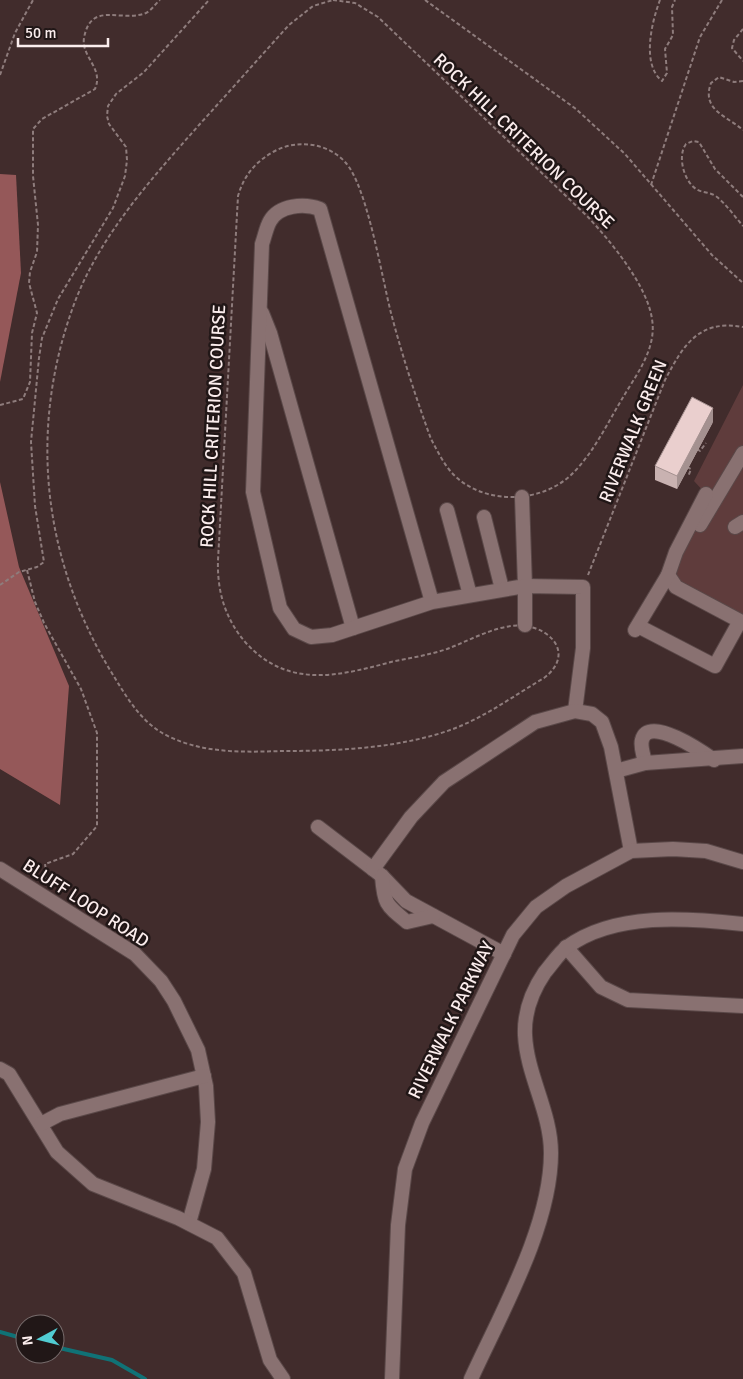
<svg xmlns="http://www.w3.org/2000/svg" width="743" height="1379" viewBox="0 0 743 1379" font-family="Signika,sans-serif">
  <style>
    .green { fill: #5f3c3c }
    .forest { fill: #955859 }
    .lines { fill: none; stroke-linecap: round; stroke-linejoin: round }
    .stream { stroke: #107276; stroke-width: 4 }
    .minor-casing { stroke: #5a4848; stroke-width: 16 }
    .path { stroke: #8e7c7c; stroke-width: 2; stroke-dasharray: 4 2.5; stroke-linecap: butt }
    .minor { stroke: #897171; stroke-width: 14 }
    .wall { fill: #c9b2b1 }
    .shaded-wall { fill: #a49190 }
    .building { fill: #eacfce; stroke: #a49190 }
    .labels { text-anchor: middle; stroke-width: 5; stroke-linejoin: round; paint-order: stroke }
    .street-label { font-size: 18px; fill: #fbeded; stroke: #211717 }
  </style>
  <rect width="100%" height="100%" fill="#412c2c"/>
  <polygon class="green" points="743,385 743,624 676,587 668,569 706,494 694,481"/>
  <g class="forest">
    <polygon points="0,174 16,175 21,273 0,382"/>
    <polygon points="0,482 19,567 69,686 60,805 0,769"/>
  </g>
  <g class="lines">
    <g class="stream">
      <polyline points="0,1332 25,1339"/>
      <polyline points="55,1347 112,1360 145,1379"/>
    </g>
    <defs>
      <g id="minor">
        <polyline points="262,313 270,333 353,628"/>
        <polyline points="447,510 470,595"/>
        <polyline points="484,517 502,589"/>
        <polyline points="700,525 743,453"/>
        <polyline points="735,527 743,522"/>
        <path d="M 432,602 L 320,209 C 304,203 279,205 270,221 C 266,228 265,236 262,244 L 253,492 L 280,608 L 294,629 L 311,637 L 332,635 L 432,602 L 525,586 L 522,497"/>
        <polyline points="525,625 525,586 583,587 583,648 575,711"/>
        <polyline points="638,626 715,666 740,621 676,587 668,575 676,552 706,494"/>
        <polyline points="635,630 668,575"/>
        <path d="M 645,763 C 644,756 640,747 642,740 C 648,714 704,753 714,760"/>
        <polyline points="616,771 645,763 743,756"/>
        <polyline points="318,827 382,876 406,901 504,954"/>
        <polyline points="0,869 135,954 161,981 174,1001 198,1050 206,1086 208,1122 204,1169 189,1223"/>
        <polyline points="373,869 411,817 444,782 535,722 575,711 592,714 602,722 611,747 631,851"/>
        <path d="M 382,876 C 384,904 386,905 407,922 L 433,916"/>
        <polyline points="566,947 601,987 628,1000 743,1006"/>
        <polyline points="0,1069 9,1074 57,1152 93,1184 178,1218 217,1238 244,1273 270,1360 283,1379"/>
        <polyline points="41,1124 60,1114 204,1076"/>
        <polyline points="392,1379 398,1225 405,1169 422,1123 513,935 536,907 566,886 631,851 673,849 706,851 743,862"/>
        <path d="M 471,1379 C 501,1313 551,1226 551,1153 C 551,1112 527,1076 525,1035 C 524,1012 532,991 545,972 C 552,964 559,953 567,947 C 615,912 687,918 743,924"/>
      </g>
    </defs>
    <use href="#minor" class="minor-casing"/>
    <g class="path">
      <path d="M 333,0 L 355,3 L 378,17 L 588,217 C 611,242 647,285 652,319 C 657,349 636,375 622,399 C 607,424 593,454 571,475 C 541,503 487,505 456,477 C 445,467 438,452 431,439 C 416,398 402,355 391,313 C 382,278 367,185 345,162 C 328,143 297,139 275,151 C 256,161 244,175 238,196 L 218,560 C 217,591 225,619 246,643 C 288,689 339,676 391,662 C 410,658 429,655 447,649 C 468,641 489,629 511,626 C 544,621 579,651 544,678 C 515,695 485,717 453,729 C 401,748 340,751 284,751 C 246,752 206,754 170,737 C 141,724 126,696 110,670 C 41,555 28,424 76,299 C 102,233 153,177 199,125 C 229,92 259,58 289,25 L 313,6 Z"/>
      <polyline points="425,0 576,109 625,154 712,255 743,283"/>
      <path d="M 660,0 C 652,21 641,64 662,81 L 667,73 L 665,49 L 673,35 L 672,7 L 675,0"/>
      <polyline points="743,29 734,40 732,48 743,61"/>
      <polyline points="0,75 15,33 33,0"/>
      <path d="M 743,81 L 734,82 L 719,77 L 711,83 C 701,110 727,116 743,130"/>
      <polyline points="651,185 700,37 722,0"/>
      <path d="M 743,197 L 715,169 L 699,142 L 693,141 L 686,144 C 677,156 684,181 696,189 C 702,193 711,192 717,197 C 727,205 735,217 743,226"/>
      <path d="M 0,405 L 23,399 L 30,382 L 32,333 L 37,313 L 29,283 L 30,272 L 37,252 L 38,225 L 33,176 L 33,129 L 42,119 L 95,89 C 104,68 81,57 84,38 C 91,0 121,23 146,13 C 152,10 155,4 160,0"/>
      <polyline points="697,449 700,451 706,443"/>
      <polyline points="687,467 691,469 688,477"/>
      <polyline points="27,570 35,602 44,623 81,689 97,733 97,826 73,854 45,864 47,877 45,882"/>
      <path d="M 588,575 L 665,380 C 683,346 698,319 743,327"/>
      <polyline points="0,585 19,572 37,567 44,562 35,506 31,442 39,358 42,338 58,299 113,208 125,176 127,160 126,147 109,124 107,116 108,106 116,94 144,72 209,0"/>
    </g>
    <use href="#minor" class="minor"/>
  </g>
  <polygon class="wall" points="713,422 677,489 655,480 655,466"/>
  <polygon class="shaded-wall" points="713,408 713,422 677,489 677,476"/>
  <polygon class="building" points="692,397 713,408 677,476 655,466"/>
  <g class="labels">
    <g class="street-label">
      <text transform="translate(524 141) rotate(44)" y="6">ROCK HILL CRITERION COURSE</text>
      <text transform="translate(213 426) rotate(-87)" y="6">ROCK HILL CRITERION COURSE</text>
      <text transform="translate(633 431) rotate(-68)" y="6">RIVERWALK GREEN</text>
      <text transform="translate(86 903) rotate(33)" y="6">BLUFF LOOP ROAD</text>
      <text transform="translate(451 1020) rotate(-64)" y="6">RIVERWALK PARKWAY</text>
    </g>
  </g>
  <g transform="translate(40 1339) rotate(263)"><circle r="24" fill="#211717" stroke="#786d6d"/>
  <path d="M0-4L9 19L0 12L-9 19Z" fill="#51ccd2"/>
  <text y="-8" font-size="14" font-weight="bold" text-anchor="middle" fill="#fbeded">N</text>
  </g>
  <path d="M18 38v8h90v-8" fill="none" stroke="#fbeded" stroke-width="2.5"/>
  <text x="25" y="38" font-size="15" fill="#fbeded" stroke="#211717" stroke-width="4" paint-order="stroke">50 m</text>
</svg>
